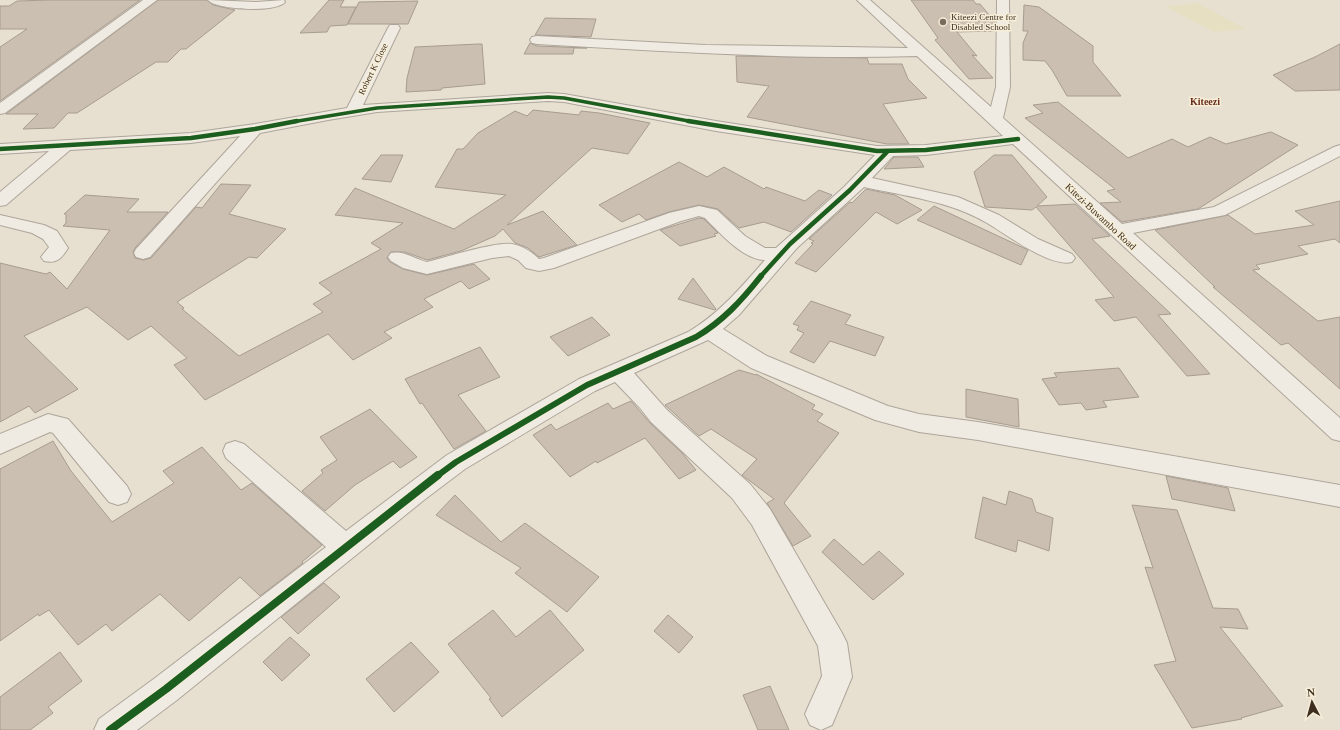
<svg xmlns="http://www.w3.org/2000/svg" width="1340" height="730" viewBox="0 0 1340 730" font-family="'Times New Roman',serif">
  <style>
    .farmland { fill: #e6dfc2 }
    .building { fill: #cbbfb2; stroke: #a89c90 }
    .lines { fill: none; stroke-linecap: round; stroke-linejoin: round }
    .minor-casing { stroke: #ada599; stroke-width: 2 }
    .minor { fill: #efebe3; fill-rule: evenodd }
    .cycleway-far3-casing { stroke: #f7eed8; stroke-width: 5 }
    .cycleway-far2-casing { stroke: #f7eed8; stroke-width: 6 }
    .cycleway-far1-casing { stroke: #f7eed8; stroke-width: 8 }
    .cycleway-casing { stroke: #f7eed8; stroke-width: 10 }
    .cycleway-far3 { stroke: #1b5e20; stroke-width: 3.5 }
    .cycleway-far2 { stroke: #1b5e20; stroke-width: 4.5 }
    .cycleway-far1 { stroke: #1b5e20; stroke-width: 6 }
    .cycleway { stroke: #1b5e20; stroke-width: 8 }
    .poi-dot { fill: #786c5e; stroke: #f7eed8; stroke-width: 1.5 }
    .labels { text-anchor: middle; stroke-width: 3; stroke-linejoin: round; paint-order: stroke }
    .far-poi-label { font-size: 9px; fill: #3d2e20; stroke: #f7eed8; text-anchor: start }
    .far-street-label { font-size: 9px; fill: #3d2e20; stroke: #f7eed8 }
    .far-quarter-label { font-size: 10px; font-weight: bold; fill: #6b2e1e; stroke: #f7eed8 }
    .street-label { font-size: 10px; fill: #3d2e20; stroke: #f7eed8 }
  </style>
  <rect width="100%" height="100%" fill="#e7e0d1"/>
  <polygon class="farmland" points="1197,3 1246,29 1214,32 1166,7"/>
  <g class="building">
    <polygon points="49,0 140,0 0,101 0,47 27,29 0,29 0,6 9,6 17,1"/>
    <polygon points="158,0 207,0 213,5 235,10 186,49 181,49 168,62 156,62 77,113 68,113 54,128 23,129 38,114 6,114"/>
    <polygon points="329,0 344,0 340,7 356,7 347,25 330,26 327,32 300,33"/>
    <polygon points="911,0 973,0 976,4 980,4 995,22 995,31 957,32 977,56 972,55 993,78 969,79 935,40 938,38"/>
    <polygon points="418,1 408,24 348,24 359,2"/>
    <polygon points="1024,5 1039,7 1093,46 1093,62 1121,96 1067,96 1052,70 1045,61 1023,60 1023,43 1028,31 1023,31"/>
    <polygon points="545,18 596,19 591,37 535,35"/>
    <polygon points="530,43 537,46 587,48 574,48 573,54 524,54"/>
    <polygon points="478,44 482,44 485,84 442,88 441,90 406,92 407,78 415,47"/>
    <polygon points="1340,44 1340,90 1295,91 1273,75 1315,57"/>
    <polygon points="736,56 867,58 869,64 902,64 908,79 927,98 883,104 909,144 887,144 747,117 769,86 737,82"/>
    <polygon points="1058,102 1128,158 1172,139 1188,147 1210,137 1226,144 1271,132 1298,145 1198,209 1122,222 1100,203 1121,202 1107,191 1115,189 1025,118 1043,113 1033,105"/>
    <polygon points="533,110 579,115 581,111 599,113 650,123 628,154 592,148 507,225 543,211 577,245 539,257 528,248 515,243 503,229 495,236 461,251 427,260 405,252 391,252 387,258 390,262 403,269 427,275 474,264 490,279 469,289 461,281 424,299 433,307 384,332 392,338 353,360 328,334 205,400 174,365 187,358 151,326 128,340 87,307 24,336 78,389 35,413 29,406 0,422 0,263 46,274 50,272 67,289 110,230 63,226 66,223 66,214 64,214 85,195 139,199 127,212 168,212 135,248 133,252 135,258 143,260 151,258 196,207 202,208 221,184 251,185 229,214 286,229 257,258 249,257 177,302 184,308 182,309 239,356 323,312 313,304 332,293 319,283 381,249 371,243 403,223 335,215 355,188 454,229 506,195 435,187 457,149 463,149 478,133 515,111 527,116"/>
    <polygon points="381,155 403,155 391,182 362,179"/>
    <polygon points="994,155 1012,155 1047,197 1037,206 1075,204 1110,236 1092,239 1171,314 1158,315 1210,374 1187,376 1136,317 1114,321 1095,300 1114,297 1036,207 1032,210 985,207 974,172"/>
    <polygon points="894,157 918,157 924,167 884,169"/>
    <polygon points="679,162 707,177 724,167 764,189 766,187 805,201 819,190 832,195 791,232 764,222 739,228 718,209 699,205 669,212 646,220 639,214 622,222 599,205"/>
    <polygon points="866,189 895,195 922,210 897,224 876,212 816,272 795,263 813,244 811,243 814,241 809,239 850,202 852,203"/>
    <polygon points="1340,201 1340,243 1335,239 1298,246 1308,254 1256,265 1260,269 1253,270 1318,321 1340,317 1340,389 1288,343 1281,345 1213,287 1215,287 1155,230 1228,215 1255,234 1314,225 1295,211"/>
    <polygon points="934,206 1028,250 1021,265 917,220"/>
    <polygon points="699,218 704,219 718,233 714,234 716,236 680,246 660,230"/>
    <polygon points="693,278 716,309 715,310 678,299"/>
    <polygon points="811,301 851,315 845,324 884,337 875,356 830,341 814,363 790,352 804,333 797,330 799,326 793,324"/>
    <polygon points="592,317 610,335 568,356 550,337"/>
    <polygon points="480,347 500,377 458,395 486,431 454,449 422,403 420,404 405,379"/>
    <polygon points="1119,368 1139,397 1103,401 1107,407 1086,410 1081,403 1059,405 1042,379 1057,377 1054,373"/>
    <polygon points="739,370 756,375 756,374 815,405 812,409 823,414 817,421 839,433 784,503 811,536 793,546 767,503 774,499 742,475 757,459 711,429 699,436 665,405"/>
    <polygon points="966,389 1018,399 1019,427 966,417"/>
    <polygon points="631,401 650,423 682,453 696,470 679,479 645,438 597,463 596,461 570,477 533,435 551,424 556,430 608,403 613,409"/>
    <polygon points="370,409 417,457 400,468 393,461 355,485 325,511 302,491 323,473 321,470 337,460 320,437"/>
    <polygon points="53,441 71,471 112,522 174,483 163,471 202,447 241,490 252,483 322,545 302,562 303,563 260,596 240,577 189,621 160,594 112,631 106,624 78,645 49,610 39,616 38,614 0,641 0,469"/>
    <polygon points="1166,476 1228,488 1235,511 1172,499"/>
    <polygon points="1009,491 1032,499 1036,512 1053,518 1049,551 1018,540 1016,552 975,538 983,497 1006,505"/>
    <polygon points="455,495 501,542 525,523 599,577 567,612 515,573 521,568 436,515"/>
    <polygon points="1132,505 1177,510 1213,608 1238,609 1248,629 1220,627 1283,706 1241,718 1242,719 1192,728 1154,665 1176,661 1145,567 1153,568"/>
    <polygon points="834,539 863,565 879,551 904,574 873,600 822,552"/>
    <polygon points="324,583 340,597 298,634 281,617"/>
    <polygon points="493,610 516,637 550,610 584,650 502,717 489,699 491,698 448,644"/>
    <polygon points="668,615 693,637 679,653 654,631"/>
    <polygon points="290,637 310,655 282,681 263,662"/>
    <polygon points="411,642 439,672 394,712 366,679"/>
    <polygon points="60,652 82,681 48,707 53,713 30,730 0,730 0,697"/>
    <polygon points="770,686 789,730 758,730 743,695"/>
  </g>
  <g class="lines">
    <defs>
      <g id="minor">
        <polygon points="143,0 157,0 5,113 0,114 0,103"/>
        <path d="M 208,0 L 256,2 L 284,0 L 285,2 C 277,13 216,10 208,0 Z"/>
        <path d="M 857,0 L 870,0 L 991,107 L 996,87 L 997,0 L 1009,0 L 1010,87 L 1003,118 L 1122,224 L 1214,207 L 1334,147 L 1340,145 L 1340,156 L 1225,215 L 1133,233 L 1340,418 L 1340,441 L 1332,439 L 1013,144 L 926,155 L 893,156 L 872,178 L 958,197 L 999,215 L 1038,239 L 1072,254 L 1075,258 L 1072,262 C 1050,268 1006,234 987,223 C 950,201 905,196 864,187 L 797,248 L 739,315 L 723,329 L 767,356 L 888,406 L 919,414 L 978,422 L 1340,485 L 1340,507 L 978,440 L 919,432 L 875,420 L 751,368 L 708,340 L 634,373 L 667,410 L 750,484 L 770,509 L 842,633 L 847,643 L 852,677 L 832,725 L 821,730 L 810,725 L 805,714 L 822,676 L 818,646 L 752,525 L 732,498 L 651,422 L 640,408 L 615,382 L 595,391 L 465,469 L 424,500 L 177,700 L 137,730 L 94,730 L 99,719 L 155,678 L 326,547 L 226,458 L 223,451 L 226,444 L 235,441 L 244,444 L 346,531 L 447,455 L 579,379 L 688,332 C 720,313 741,287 765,260 C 743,260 719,232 705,218 L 699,216 L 681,221 L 554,268 L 539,271 L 526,268 L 518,260 L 509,256 L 492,258 L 427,274 L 403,268 L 391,261 L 388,257 L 391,253 C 404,250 414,259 427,262 C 447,257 494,242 512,244 C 523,246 532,252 539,259 L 544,258 L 669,213 L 699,206 L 717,210 L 745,236 L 765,248 L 776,248 L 844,187 L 875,155 L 716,131 L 564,102 L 548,101 L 377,112 L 328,120 L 260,133 L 150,257 L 143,259 L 136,257 L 134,253 L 136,249 L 240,136 L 191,143 L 70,150 L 6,205 L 0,206 L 0,192 L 49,151 L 0,154 L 0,144 L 191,133 L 255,124 L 347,108 L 388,28 L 390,25 L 398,25 L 400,28 L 363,105 L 548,93 L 564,94 L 716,121 L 877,146 L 926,145 L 1003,136 L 917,56 C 790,60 663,51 537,44 L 532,43 L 530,40 L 532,37 L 537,36 L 705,45 L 908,48 Z"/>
        <path d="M 0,215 L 44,225 L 57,231 L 68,248 C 62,258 57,264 44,261 L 41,257 L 49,247 L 43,239 L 32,233 L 0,225 Z"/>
        <polygon points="48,414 68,419 127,486 131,494 127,502 118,505 109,502 53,433 50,432 0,454 0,434"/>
      </g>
    </defs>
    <use href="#minor" class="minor-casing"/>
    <use href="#minor" class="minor"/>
    <defs>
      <polyline id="cycleway-far3" points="292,122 377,108 548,97 564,98 694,122"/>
      <g id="cycleway-far2">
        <polyline points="688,121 877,151 926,150 1018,139"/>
        <polyline points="0,149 191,138 255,129 297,121"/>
        <polyline points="760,277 790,244 850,190 887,152"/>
      </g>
      <path id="cycleway-far1" d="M 437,476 L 456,462 L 587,385 L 696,337 C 723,321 742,300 761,276"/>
      <polyline id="cycleway" points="110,730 166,689 438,475"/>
    </defs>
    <use href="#cycleway-far3" class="cycleway-far3-casing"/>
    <use href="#cycleway-far2" class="cycleway-far2-casing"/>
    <use href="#cycleway-far1" class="cycleway-far1-casing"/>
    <use href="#cycleway" class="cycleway-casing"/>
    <use href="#cycleway-far3" class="cycleway-far3"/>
    <use href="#cycleway-far2" class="cycleway-far2"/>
    <use href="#cycleway-far1" class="cycleway-far1"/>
    <use href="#cycleway" class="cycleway"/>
  </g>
  <circle class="poi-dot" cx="943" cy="22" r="4"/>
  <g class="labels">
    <g class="far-poi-label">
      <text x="951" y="20">Kiteezi Centre for<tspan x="951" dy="10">Disabled School</tspan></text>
    </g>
    <g class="far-street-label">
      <text transform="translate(373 69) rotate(-64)" y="3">Robert K Close</text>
    </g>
    <g class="far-quarter-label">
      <text x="1205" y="105">Kiteezi</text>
    </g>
    <g class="street-label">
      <text transform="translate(1101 216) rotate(43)" y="4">Kitezi-Buwambo Road</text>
    </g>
  </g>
  <g transform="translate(1312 702) rotate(354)" stroke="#f7eed8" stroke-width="3" paint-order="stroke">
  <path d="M0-3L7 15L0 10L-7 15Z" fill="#3d2e20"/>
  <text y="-6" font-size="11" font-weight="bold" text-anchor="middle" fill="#3d2e20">N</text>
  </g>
</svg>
